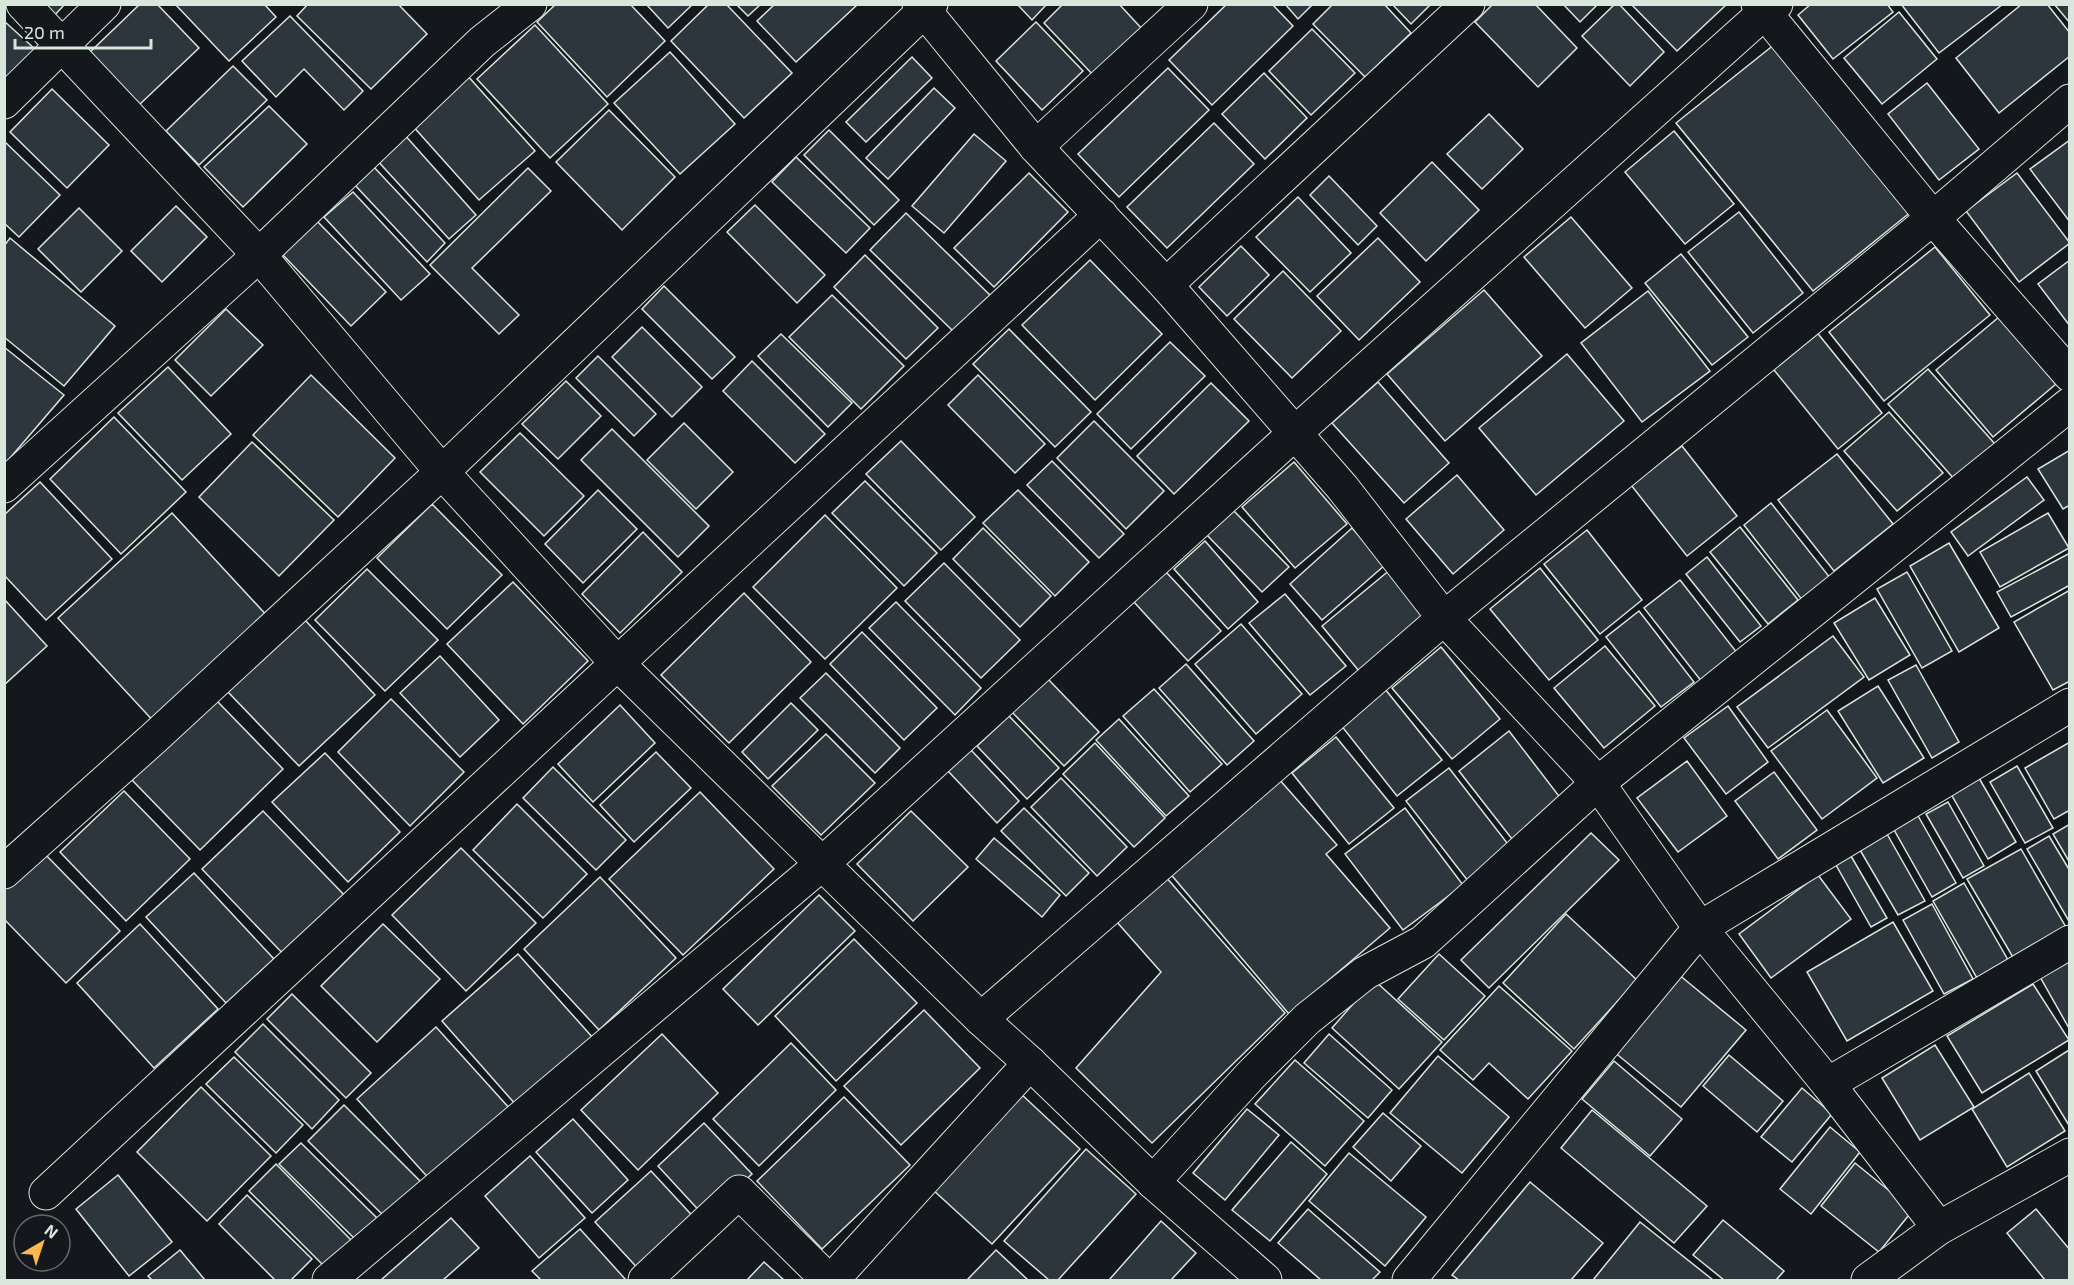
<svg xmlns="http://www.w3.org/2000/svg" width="2074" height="1285" viewBox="0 0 2074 1285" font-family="'Exo 2',sans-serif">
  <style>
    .building { fill: #2c363c; stroke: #d8e6dc; stroke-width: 1.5 }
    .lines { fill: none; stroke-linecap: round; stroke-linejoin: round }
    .minor-casing { stroke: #d8e6dc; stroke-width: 35 }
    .minor { stroke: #14181c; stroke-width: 33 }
  </style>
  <rect width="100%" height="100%" fill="#14181c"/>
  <g class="building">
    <polygon points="41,4 65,4 53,17"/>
    <polygon points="140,4 157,4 199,48 139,105 89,53"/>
    <polygon points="175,4 264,4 276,17 229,61"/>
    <polygon points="308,4 398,4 427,34 371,89 297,16"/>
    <polygon points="556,4 630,4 665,41 607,97 537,22"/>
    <polygon points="646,4 693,4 668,28"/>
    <polygon points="709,4 726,4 792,73 744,118 671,41"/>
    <polygon points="736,4 761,4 748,16"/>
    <polygon points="775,4 857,4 857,5 796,62 757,21"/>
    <polygon points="1017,4 1047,4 1032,20"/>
    <polygon points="1063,4 1119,4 1143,30 1095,77 1044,23"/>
    <polygon points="1227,4 1272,4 1293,26 1212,105 1169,60"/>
    <polygon points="1285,4 1313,4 1298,19"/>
    <polygon points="1333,4 1384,4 1411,33 1365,77 1313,24"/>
    <polygon points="1392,4 1431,4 1411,24"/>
    <polygon points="1493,4 1535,4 1577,48 1538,87 1475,22"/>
    <polygon points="1563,4 1598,4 1580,22"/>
    <polygon points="1615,4 1619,4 1664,52 1630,86 1582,36"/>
    <polygon points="1631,4 1726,4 1726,5 1677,51"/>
    <polygon points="1811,4 1887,4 1893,12 1833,59 1798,15"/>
    <polygon points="1901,4 2003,4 1939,53"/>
    <polygon points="2022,4 2047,4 2070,33 2070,56 1999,113 1956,58"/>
    <polygon points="2054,4 2070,4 2070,23"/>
    <polygon points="1899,12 1937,59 1882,104 1844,58"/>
    <polygon points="290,16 363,91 344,110 304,69 276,97 242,61"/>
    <polygon points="4,21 36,50 4,84"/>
    <polygon points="1036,22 1083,71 1042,110 996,61"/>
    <polygon points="535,25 608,104 550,158 477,79"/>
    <polygon points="1312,29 1355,73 1311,115 1269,71"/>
    <polygon points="1775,44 1912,211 1813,291 1676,123"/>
    <polygon points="670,52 735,124 680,174 614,103"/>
    <polygon points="912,57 932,78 866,142 846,122"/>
    <polygon points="233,66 267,100 199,165 166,131"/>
    <polygon points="1168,68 1209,110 1119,197 1078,154"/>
    <polygon points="1264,73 1307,118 1265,159 1222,114"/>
    <polygon points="466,74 535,151 479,200 411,124"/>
    <polygon points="1927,83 1979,149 1939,180 1888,114"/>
    <polygon points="934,88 955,108 888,179 866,158"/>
    <polygon points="52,89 109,145 67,188 10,132"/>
    <polygon points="269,106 307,144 243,207 204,167"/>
    <polygon points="609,110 675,177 622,230 556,162"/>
    <polygon points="1489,114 1523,149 1482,189 1447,154"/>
    <polygon points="1214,123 1254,164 1167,248 1127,207"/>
    <polygon points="829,130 899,200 874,225 804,155"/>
    <polygon points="1674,131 1734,204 1685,244 1625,172"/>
    <polygon points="403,133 476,215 449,239 375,158"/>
    <polygon points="974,134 1006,161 944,233 912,206"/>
    <polygon points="2070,140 2070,222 2030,169"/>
    <polygon points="4,141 60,195 19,237 4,223"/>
    <polygon points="796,157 870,228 846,253 772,182"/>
    <polygon points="1432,162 1479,210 1426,261 1380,213"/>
    <polygon points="372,165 445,243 427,262 353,183"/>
    <polygon points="528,168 551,191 472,268 519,315 499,334 430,265"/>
    <polygon points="1029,173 1068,212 994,287 954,248"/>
    <polygon points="2017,173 2070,243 2019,282 1966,211"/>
    <polygon points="1329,176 1377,226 1358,245 1310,195"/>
    <polygon points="353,192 430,274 401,300 324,217"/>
    <polygon points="1298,197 1351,253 1310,292 1256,237"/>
    <polygon points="755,205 825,275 797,303 727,232"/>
    <polygon points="176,206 207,237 162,282 131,251"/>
    <polygon points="79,208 122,251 81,292 38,249"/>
    <polygon points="1739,212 1803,293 1753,333 1688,252"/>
    <polygon points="906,213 991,296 955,333 870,250"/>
    <polygon points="1571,217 1632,288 1585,328 1524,257"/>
    <polygon points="316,220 386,292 351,326 282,254"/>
    <polygon points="10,238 115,326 64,386 4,337 4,246"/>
    <polygon points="1378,238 1420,282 1359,340 1317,296"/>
    <polygon points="1241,246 1269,275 1227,316 1199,287"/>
    <polygon points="1935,247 1990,315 1884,401 1829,332"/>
    <polygon points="1681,254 1748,337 1712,365 1645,283"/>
    <polygon points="865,255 938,328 906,359 834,287"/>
    <polygon points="1090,260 1162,334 1095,400 1022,325"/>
    <polygon points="2070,260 2070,326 2038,284"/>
    <polygon points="1283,271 1341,331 1292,378 1234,319"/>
    <polygon points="664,286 735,357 712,379 642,309"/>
    <polygon points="1484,290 1542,356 1445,441 1387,374"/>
    <polygon points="1648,291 1710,371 1642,422 1581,343"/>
    <polygon points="832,295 904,366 861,409 789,337"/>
    <polygon points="226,309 263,345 211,396 175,360"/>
    <polygon points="1999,317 2056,384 1993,437 1936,370"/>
    <polygon points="642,327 702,387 672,417 612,357"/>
    <polygon points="1009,329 1091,412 1055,447 973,364"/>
    <polygon points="1815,330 1882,413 1838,449 1770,365"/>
    <polygon points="781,334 852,403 828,427 758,356"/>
    <polygon points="1170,342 1205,376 1131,449 1097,414"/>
    <polygon points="4,347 64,395 4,465"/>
    <polygon points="1567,354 1624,421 1536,495 1479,428"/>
    <polygon points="598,356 656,414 634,436 576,378"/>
    <polygon points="752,361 825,434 795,463 723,391"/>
    <polygon points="168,367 231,434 182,480 118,413"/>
    <polygon points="1928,369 1995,444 1955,480 1888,404"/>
    <polygon points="311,375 395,458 338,517 253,435"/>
    <polygon points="978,375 1045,444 1015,473 948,405"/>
    <polygon points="566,381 601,416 558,459 522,424"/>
    <polygon points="1378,382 1449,463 1404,503 1332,423"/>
    <polygon points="1211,383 1249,421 1174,494 1137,456"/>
    <polygon points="1889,412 1943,473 1897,511 1844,451"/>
    <polygon points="114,417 186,492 121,554 50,479"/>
    <polygon points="1094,421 1164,491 1126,529 1057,458"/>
    <polygon points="684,423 733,472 696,509 647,460"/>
    <polygon points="612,429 709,526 678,557 581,460"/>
    <polygon points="520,433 584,496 544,536 480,472"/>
    <polygon points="901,441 975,517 941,550 866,474"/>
    <polygon points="252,442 334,520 279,576 199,497"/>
    <polygon points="1682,446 1737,516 1687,556 1631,485"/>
    <polygon points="2070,450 2070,505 2063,509 2038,469"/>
    <polygon points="1837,454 1893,524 1834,571 1778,500"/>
    <polygon points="1052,461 1124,534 1099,558 1027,485"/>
    <polygon points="1294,462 1347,524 1295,568 1242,507"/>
    <polygon points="1457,475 1504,530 1453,574 1406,519"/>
    <polygon points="2027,477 2044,500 1968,556 1951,532"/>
    <polygon points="865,481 937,553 904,586 832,513"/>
    <polygon points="40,482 112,559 46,620 4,575 4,515"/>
    <polygon points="598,490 637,529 583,583 545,544"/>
    <polygon points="1018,490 1089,562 1055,596 983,523"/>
    <polygon points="1771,503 1831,579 1803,601 1744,525"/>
    <polygon points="432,504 502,575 447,629 377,558"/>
    <polygon points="1231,508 1289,567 1262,592 1205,533"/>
    <polygon points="172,513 271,620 157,725 58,618"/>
    <polygon points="2048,513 2069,548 2000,587 1980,552"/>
    <polygon points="825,515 897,588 825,659 753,587"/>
    <polygon points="1740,527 1798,600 1768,624 1710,552"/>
    <polygon points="983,528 1051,596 1020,627 953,559"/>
    <polygon points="1352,528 1385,565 1322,620 1290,584"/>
    <polygon points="1587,530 1642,600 1600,634 1544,564"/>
    <polygon points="643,532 682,572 620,633 582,594"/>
    <polygon points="1205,541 1258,602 1228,629 1174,569"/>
    <polygon points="1949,543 1999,628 1959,652 1910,566"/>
    <polygon points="2070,553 2070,585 2011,617 1997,592"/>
    <polygon points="1707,557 1761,626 1740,642 1686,574"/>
    <polygon points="944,563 1020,640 981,678 905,601"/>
    <polygon points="1540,568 1598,640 1549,680 1490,609"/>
    <polygon points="367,569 438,640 385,691 315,620"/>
    <polygon points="1391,569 1428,614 1359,671 1322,626"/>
    <polygon points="1166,572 1221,631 1188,661 1134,602"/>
    <polygon points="1907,572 1952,651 1922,668 1877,589"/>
    <polygon points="1680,580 1738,654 1702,682 1644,608"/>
    <polygon points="513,582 588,661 523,724 447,644"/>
    <polygon points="2070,590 2070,681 2053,690 2014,622"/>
    <polygon points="744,593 811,662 729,743 661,675"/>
    <polygon points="1285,594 1346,666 1310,695 1249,623"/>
    <polygon points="1875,598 1910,655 1869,680 1834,623"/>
    <polygon points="4,599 47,646 4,685"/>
    <polygon points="896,602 981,688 955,715 869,628"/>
    <polygon points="1639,611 1694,682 1661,707 1606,637"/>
    <polygon points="305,620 375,695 299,766 228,692"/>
    <polygon points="1241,624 1302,694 1256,734 1195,664"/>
    <polygon points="862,632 937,708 904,740 830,664"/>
    <polygon points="1833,636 1864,677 1768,748 1737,707"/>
    <polygon points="1605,646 1655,706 1604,748 1554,688"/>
    <polygon points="1441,647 1500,719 1452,759 1392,688"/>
    <polygon points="440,656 499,720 460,757 400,693"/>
    <polygon points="1186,664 1254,741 1227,765 1159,688"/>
    <polygon points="1916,665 1959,742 1932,758 1888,680"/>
    <polygon points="826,673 900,748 875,773 800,698"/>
    <polygon points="1046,677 1099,732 1064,766 1011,711"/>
    <polygon points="1878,686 1924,758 1883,783 1838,711"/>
    <polygon points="1154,689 1222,764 1190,792 1123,716"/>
    <polygon points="1385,689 1442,760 1397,796 1340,724"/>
    <polygon points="391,699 464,772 410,826 338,752"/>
    <polygon points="216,700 283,769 200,850 132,780"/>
    <polygon points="791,703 818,730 768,779 742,752"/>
    <polygon points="620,705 655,743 593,802 558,764"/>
    <polygon points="1728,706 1768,762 1726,794 1684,738"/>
    <polygon points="1827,710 1877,778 1822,819 1771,751"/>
    <polygon points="1009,716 1059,768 1027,799 977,746"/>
    <polygon points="1119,719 1189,796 1166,816 1096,740"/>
    <polygon points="1509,731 1562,800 1512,839 1459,771"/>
    <polygon points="826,734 875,783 821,835 772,786"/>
    <polygon points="1336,737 1394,808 1349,844 1292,773"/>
    <polygon points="2070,742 2070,810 2054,819 2025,768"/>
    <polygon points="1095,743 1165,818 1134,847 1063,774"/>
    <polygon points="971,750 1019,801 997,823 948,771"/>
    <polygon points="656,752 691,788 634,842 600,805"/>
    <polygon points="325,753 400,832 348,882 272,802"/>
    <polygon points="1687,761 1727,816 1678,852 1637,798"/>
    <polygon points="2017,766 2053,828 2025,843 1990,782"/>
    <polygon points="553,767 626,840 596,870 523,798"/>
    <polygon points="1449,768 1511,848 1468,881 1406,801"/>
    <polygon points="1774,772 1817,830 1778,859 1735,801"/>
    <polygon points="1061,778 1127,847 1097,876 1031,807"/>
    <polygon points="1278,778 1337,845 1326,854 1390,928 1289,1014 1168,871"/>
    <polygon points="1979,778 2016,842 1988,859 1951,794"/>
    <polygon points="124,791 190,859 126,921 60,852"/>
    <polygon points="700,792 774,869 683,955 609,879"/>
    <polygon points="1948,802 1984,866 1963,878 1926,814"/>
    <polygon points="517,804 587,874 543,918 473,850"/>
    <polygon points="1024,808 1089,873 1066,896 1001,831"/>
    <polygon points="1405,808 1463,885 1403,930 1345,854"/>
    <polygon points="263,811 350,901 289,960 202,869"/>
    <polygon points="911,811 968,867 913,921 857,864"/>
    <polygon points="1917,814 1956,883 1932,897 1893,828"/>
    <polygon points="2070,824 2070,863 2053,834"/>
    <polygon points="1591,833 1619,860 1489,988 1461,960"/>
    <polygon points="1887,834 1925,901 1898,915 1860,850"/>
    <polygon points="2049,836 2070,871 2070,923 2027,849"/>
    <polygon points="994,838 1060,895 1042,917 976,859"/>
    <polygon points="461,848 536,923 466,991 392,915"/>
    <polygon points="2021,849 2067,929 2014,959 1967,879"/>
    <polygon points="42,851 120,931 66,983 4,919 4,886"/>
    <polygon points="1851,856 1887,918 1871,927 1836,865"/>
    <polygon points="194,873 274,959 226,1003 146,917"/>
    <polygon points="1818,875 1851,919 1771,978 1739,934"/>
    <polygon points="1165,876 1285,1013 1152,1143 1076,1068 1161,972 1116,921"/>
    <polygon points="600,877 676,958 599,1030 524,949"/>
    <polygon points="1964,883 2008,960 1977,978 1933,901"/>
    <polygon points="819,895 855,931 758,1025 723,989"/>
    <polygon points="1932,904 1973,979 1944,994 1903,920"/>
    <polygon points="1566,914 1637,980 1574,1049 1503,983"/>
    <polygon points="1893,922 1933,991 1847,1041 1807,972"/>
    <polygon points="140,924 218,1009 154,1068 77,983"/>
    <polygon points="383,924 440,979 377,1042 321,986"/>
    <polygon points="854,939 917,1003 836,1081 775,1016"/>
    <polygon points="518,954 594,1039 517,1106 442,1021"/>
    <polygon points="1439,954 1485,996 1444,1040 1398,999"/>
    <polygon points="2070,959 2070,1030 2039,975"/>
    <polygon points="1678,974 1746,1030 1681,1107 1613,1051"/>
    <polygon points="1374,980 1442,1042 1399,1089 1332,1028"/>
    <polygon points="2033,984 2069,1040 1982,1093 1947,1036"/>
    <polygon points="1499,986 1572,1051 1528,1099 1489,1063 1473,1080 1440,1050"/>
    <polygon points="292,994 371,1073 346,1098 267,1019"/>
    <polygon points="924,1010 980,1068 901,1145 844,1086"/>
    <polygon points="263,1024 339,1100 312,1129 235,1052"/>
    <polygon points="436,1027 512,1111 433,1183 357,1099"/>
    <polygon points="662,1034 718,1093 638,1170 581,1110"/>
    <polygon points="1329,1034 1392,1090 1368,1118 1304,1063"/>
    <polygon points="791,1043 836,1090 759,1166 713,1119"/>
    <polygon points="1935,1045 1974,1107 1920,1140 1882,1078"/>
    <polygon points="2069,1050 2070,1051 2070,1127 2036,1071"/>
    <polygon points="1729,1055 1783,1101 1757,1132 1703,1086"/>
    <polygon points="1438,1056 1509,1117 1462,1173 1390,1113"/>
    <polygon points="234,1057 303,1125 276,1153 206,1084"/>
    <polygon points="1295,1060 1364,1121 1325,1166 1255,1104"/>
    <polygon points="1614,1061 1682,1119 1650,1156 1582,1099"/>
    <polygon points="2029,1073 2065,1131 2007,1167 1972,1109"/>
    <polygon points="201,1087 271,1156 207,1221 137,1152"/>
    <polygon points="1802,1088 1832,1114 1792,1162 1761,1137"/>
    <polygon points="1020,1093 1080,1149 992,1244 932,1189"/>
    <polygon points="844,1097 910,1165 822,1249 757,1181"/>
    <polygon points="344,1105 424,1185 389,1221 308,1141"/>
    <polygon points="1247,1109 1279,1135 1225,1200 1193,1173"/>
    <polygon points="1592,1110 1707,1206 1674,1243 1561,1148"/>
    <polygon points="1383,1113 1421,1146 1391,1181 1353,1147"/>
    <polygon points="573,1119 628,1180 592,1213 536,1152"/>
    <polygon points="704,1123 752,1174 705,1217 658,1166"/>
    <polygon points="1830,1127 1860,1152 1811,1214 1780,1189"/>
    <polygon points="1291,1142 1327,1174 1270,1241 1232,1210"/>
    <polygon points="301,1143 377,1218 355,1239 279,1164"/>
    <polygon points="1086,1149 1136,1194 1058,1280 1049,1280 1004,1241"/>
    <polygon points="1349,1153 1426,1217 1385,1266 1309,1201"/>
    <polygon points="530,1156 585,1218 539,1258 485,1196"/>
    <polygon points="1855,1163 1913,1210 1879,1252 1821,1206"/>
    <polygon points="276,1164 351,1240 325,1267 249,1191"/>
    <polygon points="651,1171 700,1224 644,1275 595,1222"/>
    <polygon points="118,1175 172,1242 129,1276 76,1209"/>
    <polygon points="1530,1182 1603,1243 1571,1280 1459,1280 1452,1275"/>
    <polygon points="247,1195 312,1259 291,1280 275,1280 219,1224"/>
    <polygon points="1308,1209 1380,1272 1372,1280 1321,1280 1278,1243"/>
    <polygon points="2036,1209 2070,1250 2070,1280 2045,1280 2007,1233"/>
    <polygon points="451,1218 479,1248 443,1280 381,1280"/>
    <polygon points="1723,1220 1784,1271 1776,1280 1724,1280 1693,1255"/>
    <polygon points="1161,1221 1196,1253 1171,1280 1109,1280"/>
    <polygon points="1640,1222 1713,1280 1593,1280"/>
    <polygon points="580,1229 626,1280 541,1280 532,1271"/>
    <polygon points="180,1250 205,1280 152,1280 148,1276"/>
    <polygon points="996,1250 1028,1280 967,1280"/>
    <polygon points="764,1262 784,1280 747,1280"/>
  </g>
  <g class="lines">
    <defs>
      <g id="minor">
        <polyline points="23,4 259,255 442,472 618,664 981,1019 1030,1063 1153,1182 1265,1280"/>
        <polyline points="919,4 1036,147 1166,285 1342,487 1444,618 1598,783 1700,928 1828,1084 1939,1228"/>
        <polyline points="1758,4 1933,218 2070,375"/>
        <polyline points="4,102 104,4"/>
        <polyline points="1036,147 1191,4"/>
        <polyline points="1166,285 1468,4"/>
        <polyline points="4,486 259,255 482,42 530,4"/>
        <polyline points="4,872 154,738 442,472 931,4"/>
        <polyline points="981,1019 1444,618 1933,218 2070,101"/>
        <polyline points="1828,1084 2070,942"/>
        <polyline points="1153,1182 1251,1075 1307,1019 1365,973 1423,942 1598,783 2070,404"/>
        <polyline points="46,1193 1101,215"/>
        <polyline points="329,1280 823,863 1295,433 1765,12 1776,4"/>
        <polyline points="645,1280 739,1192 828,1280"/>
        <polyline points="832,1280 1030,1063"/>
        <polyline points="1409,1280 1700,928 2070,705"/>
        <polyline points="1868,1280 1939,1228 2070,1155"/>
      </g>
    </defs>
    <use href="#minor" class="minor-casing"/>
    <use href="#minor" class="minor"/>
  </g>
  <rect width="2074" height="1285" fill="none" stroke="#d8e6dc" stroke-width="12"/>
  <g transform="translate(42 1243) rotate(39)"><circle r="28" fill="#14181c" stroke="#626a69" stroke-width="1.5"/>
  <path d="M0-4.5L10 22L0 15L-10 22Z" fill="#ffb74d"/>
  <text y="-9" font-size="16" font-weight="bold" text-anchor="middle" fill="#d8e6dc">N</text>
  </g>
  <path d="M15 39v9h136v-9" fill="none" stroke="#d8e6dc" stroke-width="3"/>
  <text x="24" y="39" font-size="18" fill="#d8e6dc" stroke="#14181c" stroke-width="4.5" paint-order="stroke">20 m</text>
</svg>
